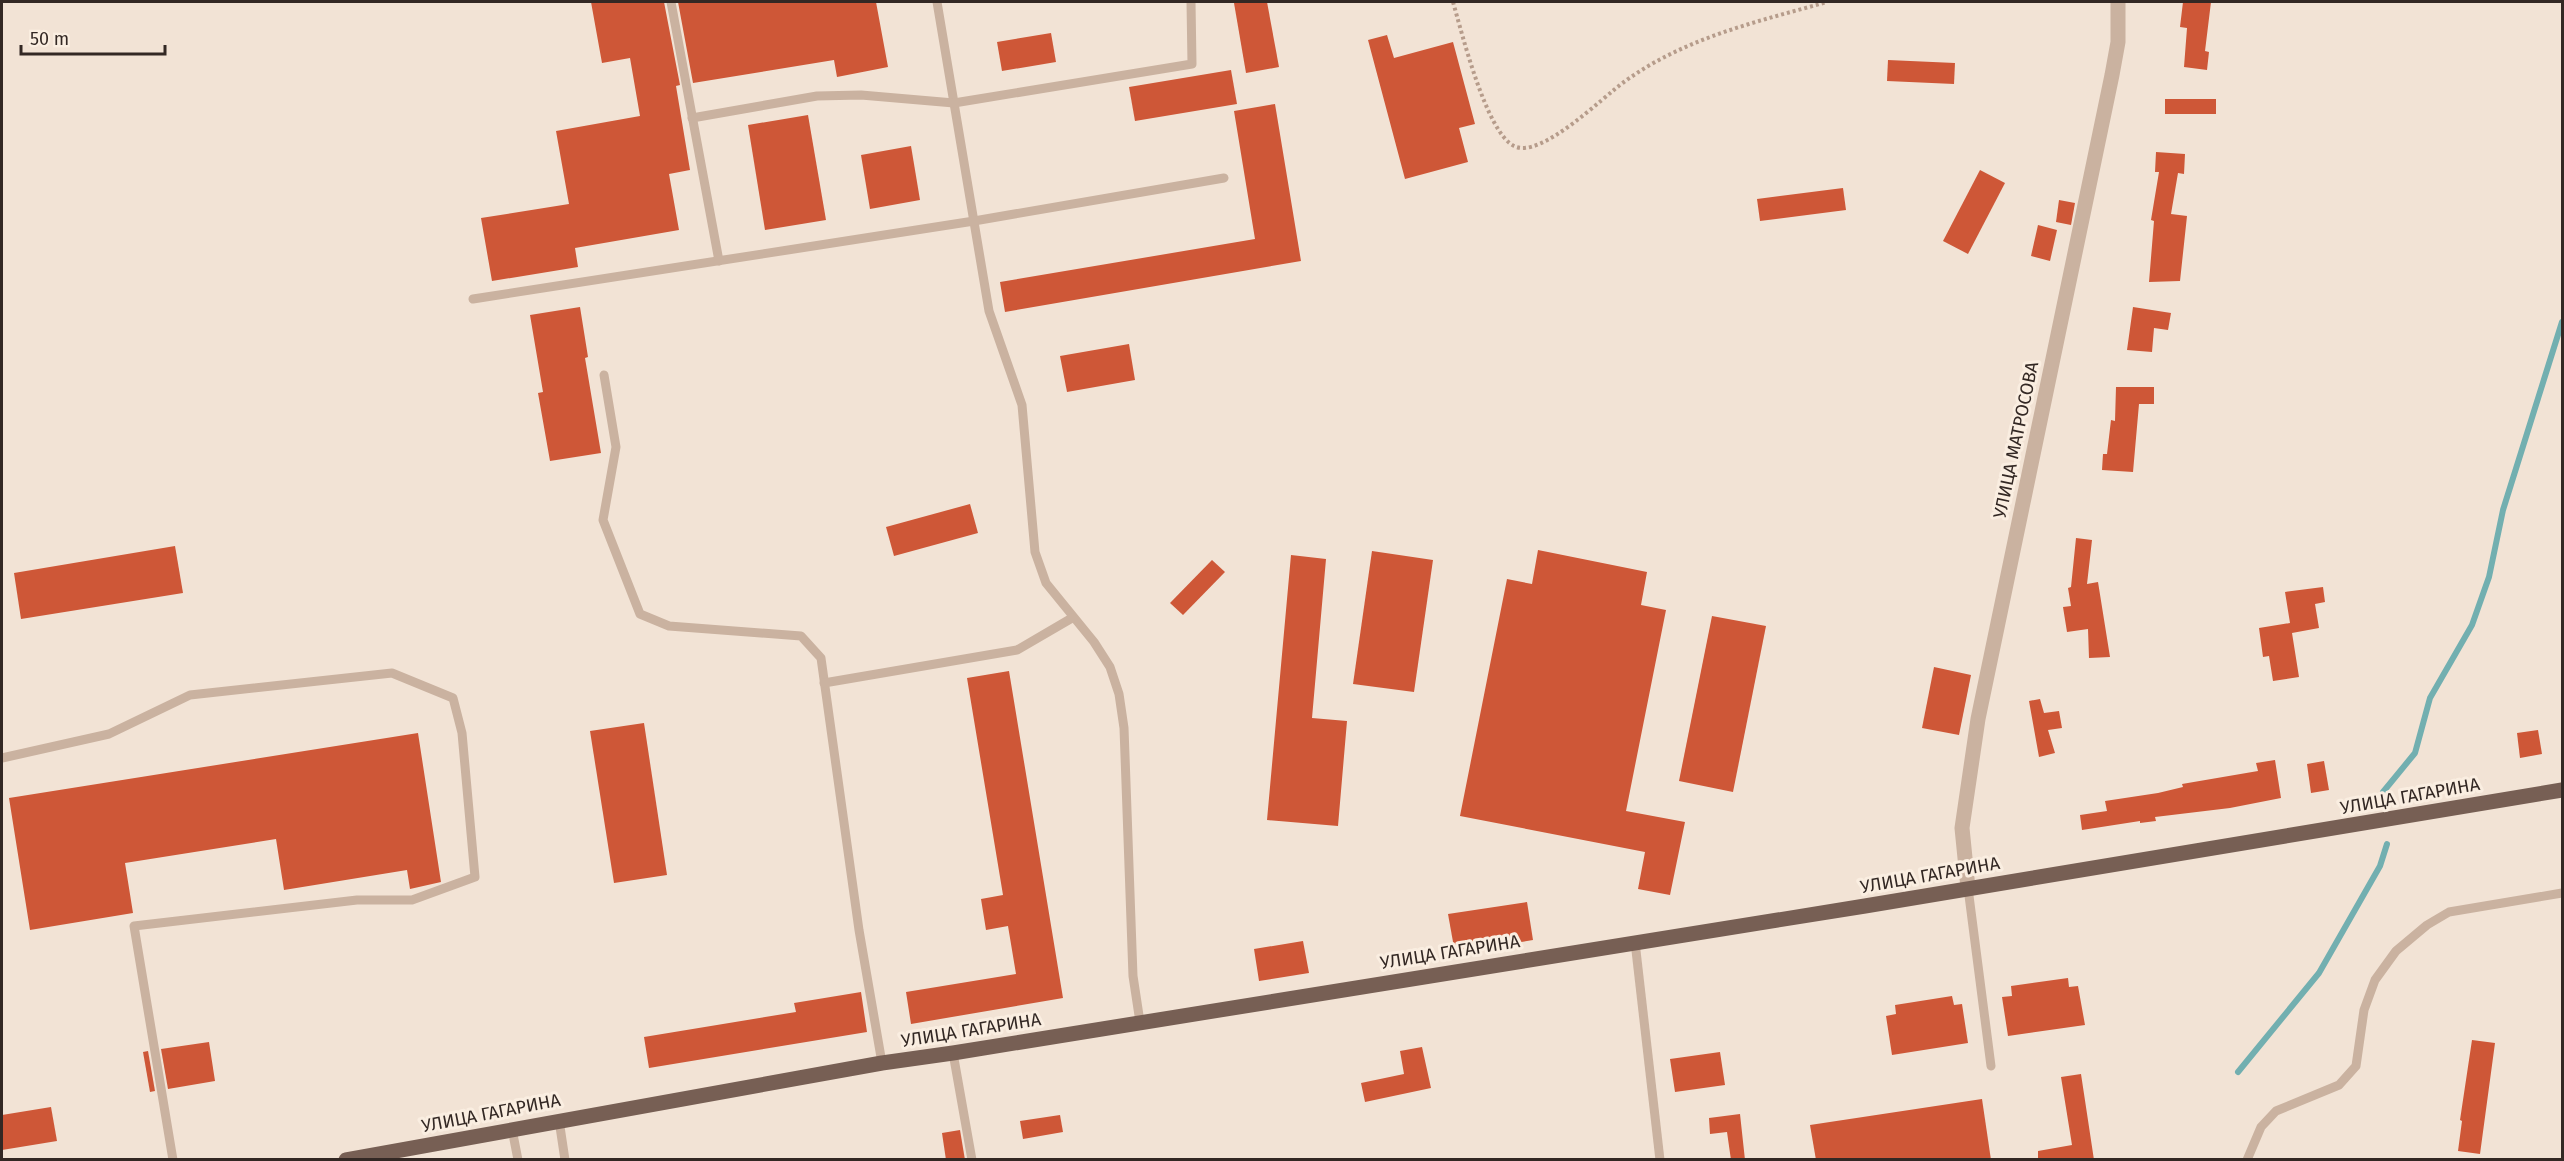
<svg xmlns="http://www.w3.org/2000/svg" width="2564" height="1161" viewBox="0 0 2564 1161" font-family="'Fira Sans',sans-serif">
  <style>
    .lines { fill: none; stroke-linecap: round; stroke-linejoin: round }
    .stream { stroke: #72afb0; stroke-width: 6 }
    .building { fill: #ce5737 }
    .path { stroke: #b69c8b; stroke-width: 4; stroke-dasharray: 3 3; stroke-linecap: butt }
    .lane { stroke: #cab2a0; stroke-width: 9 }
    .street { stroke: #cab2a0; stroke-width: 15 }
    .primary { stroke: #775f54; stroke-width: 15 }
    .labels { text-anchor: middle; stroke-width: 6; stroke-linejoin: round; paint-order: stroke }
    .street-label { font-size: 18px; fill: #332824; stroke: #faeee1 }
  </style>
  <rect width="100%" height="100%" fill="#f2e3d5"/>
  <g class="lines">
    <g class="stream">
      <polyline points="2383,792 2415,753 2430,698 2472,625 2489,577 2503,510 2562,322"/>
      <polyline points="2238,1072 2319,973 2380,866 2387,844"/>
    </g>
  </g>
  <g class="building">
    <polygon points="591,2 664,2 680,85 676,86 690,170 669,174 679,230 575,248 578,267 492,281 481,218 569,204 556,131 640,116 630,58 602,63"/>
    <polygon points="678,2 876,2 888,67 837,77 834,60 693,83"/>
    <polygon points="1242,2 1267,2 1279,67 1246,73 1234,3"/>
    <polygon points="2183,2 2211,2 2205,51 2209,52 2207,70 2184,67 2187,28 2180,27"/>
    <polygon points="1051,33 1056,62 1002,71 997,42"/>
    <polygon points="1387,35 1394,58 1453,42 1475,124 1459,128 1468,162 1405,179 1368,40"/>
    <polygon points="1888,60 1955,63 1954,84 1887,81"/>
    <polygon points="1231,70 1237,104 1135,121 1129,87"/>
    <rect x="2165" y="99" width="51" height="15"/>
    <polygon points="1275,104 1301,261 1005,312 1000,282 1255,239 1234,111"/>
    <polygon points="808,115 826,220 765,230 748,125"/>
    <polygon points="911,146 920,200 870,209 861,155"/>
    <polygon points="2156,152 2185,154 2184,174 2178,173 2171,214 2187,216 2180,281 2149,282 2154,221 2151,220 2159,172 2155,172"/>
    <polygon points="1980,170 2005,183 1968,254 1943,241"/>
    <polygon points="1843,188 1846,210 1760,221 1757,199"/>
    <polygon points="2059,200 2075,203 2071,225 2056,222"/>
    <polygon points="2038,225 2057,230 2050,261 2031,256"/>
    <polygon points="580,307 588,357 585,358 601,453 550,461 538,393 543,392 530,315"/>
    <polygon points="2133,307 2171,313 2168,330 2154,328 2152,352 2127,350"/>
    <polygon points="1129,344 1135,380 1067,392 1060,356"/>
    <polygon points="2116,387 2154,387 2154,404 2139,404 2133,472 2102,470 2103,454 2107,454 2111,420 2115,421"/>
    <polygon points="970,504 978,533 894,556 886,527"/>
    <polygon points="2076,538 2092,540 2087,584 2098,582 2110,657 2089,658 2088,629 2067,632 2063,607 2071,606 2068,588 2071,587"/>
    <polygon points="175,546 183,593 21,619 14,573"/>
    <polygon points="1538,550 1647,572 1641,605 1666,610 1626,811 1685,822 1670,895 1638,889 1645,852 1460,816 1507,579 1532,584"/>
    <polygon points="1372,551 1433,560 1414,692 1353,684"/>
    <polygon points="1291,555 1326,559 1312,718 1347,721 1338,826 1267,820"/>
    <polygon points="1212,560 1225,572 1183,615 1170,603"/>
    <polygon points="2323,587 2325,602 2315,604 2319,628 2292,633 2299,677 2273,681 2269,656 2263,657 2259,628 2290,623 2285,592"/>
    <polygon points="1712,616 1766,626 1733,792 1679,781"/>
    <polygon points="1934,667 1971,675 1959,735 1922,728"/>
    <polygon points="1009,671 1063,998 911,1024 906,992 1016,974 1008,926 986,930 981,899 1003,895 967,678"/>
    <polygon points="2040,699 2044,713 2059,711 2062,728 2048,730 2055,753 2039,757 2029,701"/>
    <polygon points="644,723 667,875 614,883 590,731"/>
    <polygon points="2538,730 2542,754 2520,758 2517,733"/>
    <polygon points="418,733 441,882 410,889 407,870 284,890 276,839 125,863 133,913 30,930 9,798"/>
    <polygon points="2275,760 2281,798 2230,808 2155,817 2156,821 2140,823 2140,821 2082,830 2080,815 2107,811 2105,801 2158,793 2183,787 2182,784 2258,771 2256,763"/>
    <polygon points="2324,761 2329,790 2311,793 2307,764"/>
    <polygon points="1527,902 1533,940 1455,953 1448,914"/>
    <polygon points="1303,941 1309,973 1259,981 1254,949"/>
    <polygon points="2068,978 2069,987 2078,986 2085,1025 2008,1036 2002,997 2012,996 2011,986"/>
    <polygon points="861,992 867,1032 649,1068 644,1037 796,1012 794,1003"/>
    <polygon points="1952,996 1954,1005 1962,1004 1968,1043 1892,1055 1886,1016 1896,1014 1895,1005"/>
    <polygon points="2472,1040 2495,1043 2480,1154 2458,1151 2462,1121 2460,1120"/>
    <polygon points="209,1042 215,1081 168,1089 161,1049"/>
    <polygon points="1422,1047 1431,1088 1365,1102 1361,1083 1404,1074 1400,1051"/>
    <polygon points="148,1051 155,1091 150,1092 143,1052"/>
    <polygon points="1720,1052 1725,1085 1675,1092 1670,1059"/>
    <polygon points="2081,1074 2094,1160 2038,1160 2038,1151 2072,1145 2061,1077"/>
    <polygon points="1982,1099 1991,1160 1816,1160 1810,1125"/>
    <polygon points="51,1107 57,1141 2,1150 2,1115"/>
    <polygon points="1740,1114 1745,1160 1731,1160 1727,1132 1710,1134 1709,1118"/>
    <polygon points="1060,1115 1063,1132 1023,1139 1020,1121"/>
    <polygon points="960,1130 965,1160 946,1160 942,1133"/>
  </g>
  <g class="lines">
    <path class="path" d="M 1453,2 C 1462,33 1486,132 1514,146 C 1540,160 1603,97 1624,82 C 1684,38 1756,22 1827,2"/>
    <g class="lane">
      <polyline points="671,2 719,261"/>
      <polyline points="937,2 989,311 1022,405 1035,552 1046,583 1094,642 1110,667 1119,694 1124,728 1133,976 1140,1022"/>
      <polyline points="692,118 817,96 861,95 954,103 1192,64 1191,2"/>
      <polyline points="473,299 974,221 1224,178"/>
      <polyline points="604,375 616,447 603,520 640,614 669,626 801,636 821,658 859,930 882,1063"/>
      <polyline points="824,683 1017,650 1072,618"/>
      <polyline points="2,758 109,734 190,695 392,673 453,698 462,733 475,877 412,900 357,900 134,926 173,1160"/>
      <polyline points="1968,888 1991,1066"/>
      <polyline points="1635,942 1660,1160"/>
      <polyline points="953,1053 972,1160"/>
      <polyline points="559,1120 565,1160"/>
      <polyline points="512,1129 518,1160"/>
      <polyline points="2247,1160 2261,1127 2276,1111 2339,1085 2356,1066 2364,1010 2375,980 2396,951 2427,925 2449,912 2562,893"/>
    </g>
    <polyline class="street" points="1968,888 1962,828 1978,719 2112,75 2118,42 2118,2"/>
    <polyline class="primary" points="346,1160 882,1063 953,1053 1865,906 2562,790"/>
  </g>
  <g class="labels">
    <g class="street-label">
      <text transform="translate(2016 440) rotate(-78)" y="6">УЛИЦА МАТРОСОВА</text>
      <text transform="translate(2410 796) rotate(-10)" y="6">УЛИЦА ГАГАРИНА</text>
      <text transform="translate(1930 875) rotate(-10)" y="6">УЛИЦА ГАГАРИНА</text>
      <text transform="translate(1450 952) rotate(-9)" y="6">УЛИЦА ГАГАРИНА</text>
      <text transform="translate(971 1030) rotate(-9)" y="6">УЛИЦА ГАГАРИНА</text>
      <text transform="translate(491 1113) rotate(-11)" y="6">УЛИЦА ГАГАРИНА</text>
    </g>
  </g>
  <rect width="2564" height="1161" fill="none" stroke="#332824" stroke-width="6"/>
  <path d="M21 45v9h144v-9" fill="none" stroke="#332824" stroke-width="3"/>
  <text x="30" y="45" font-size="18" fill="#332824" stroke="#faeee1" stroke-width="4.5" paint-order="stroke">50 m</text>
</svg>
